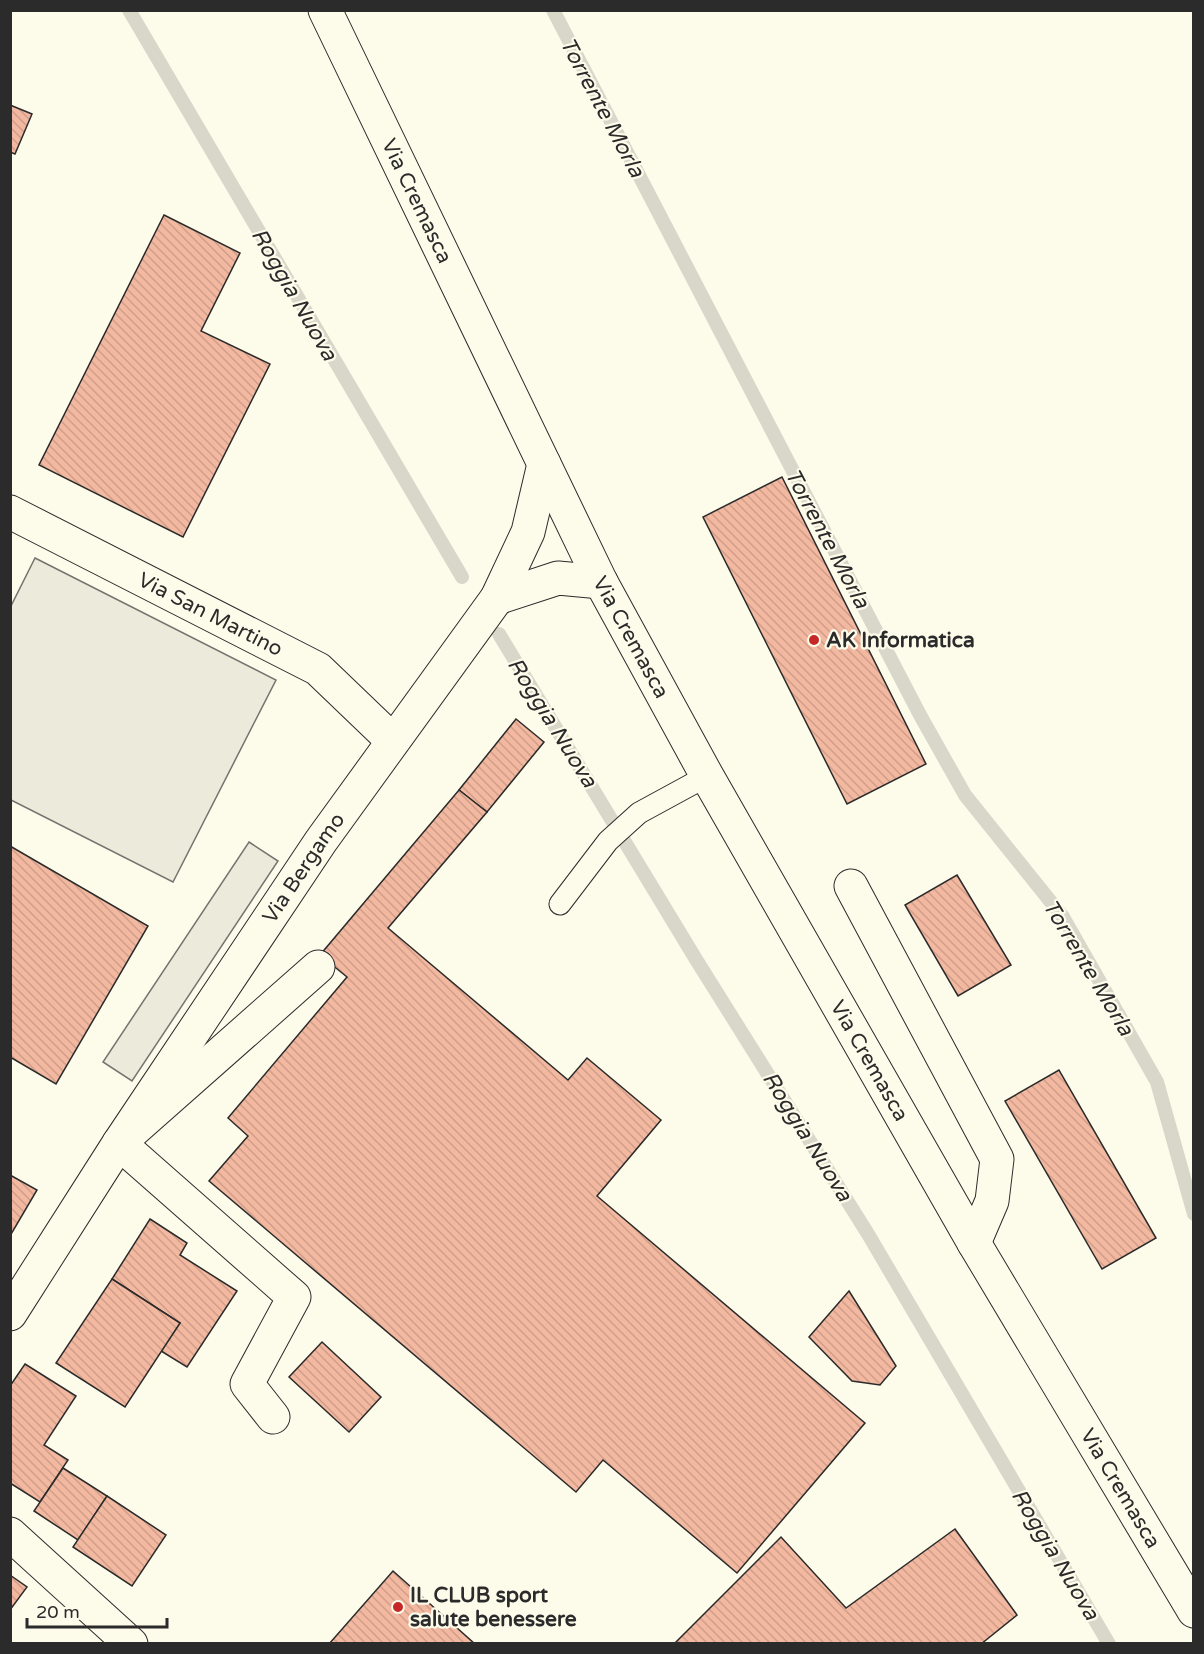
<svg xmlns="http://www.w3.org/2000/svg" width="1204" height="1654" viewBox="0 0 1204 1654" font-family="'Varela Round',sans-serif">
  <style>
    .parking { fill: #eceadb; stroke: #74746e; stroke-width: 1.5 }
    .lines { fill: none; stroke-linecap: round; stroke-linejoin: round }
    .stream { stroke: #d8d7c9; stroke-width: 14 }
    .building { fill: url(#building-back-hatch); stroke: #2b2b2b; stroke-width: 1.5 }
    .lane-casing { stroke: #2b2b2b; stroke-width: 23 }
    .street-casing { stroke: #2b2b2b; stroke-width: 35 }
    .secondary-casing { stroke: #2b2b2b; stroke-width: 35 }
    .lane { stroke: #fdfbea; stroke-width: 21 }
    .street { stroke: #fdfbea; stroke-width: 33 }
    .secondary { stroke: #fdfbea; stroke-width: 33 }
    .poi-dot { fill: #c62828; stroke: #fdfbea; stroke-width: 2 }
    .labels { text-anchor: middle; stroke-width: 4.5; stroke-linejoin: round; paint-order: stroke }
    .street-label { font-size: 21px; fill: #2b2b2b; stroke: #fdfbea }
    .poi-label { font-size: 21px; font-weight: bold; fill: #2b2b2b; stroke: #fdfbea; text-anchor: start }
    .water-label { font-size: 22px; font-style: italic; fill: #2b2b2b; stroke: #fdfbea }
  </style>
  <defs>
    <pattern id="building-back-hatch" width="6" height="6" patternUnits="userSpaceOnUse" patternTransform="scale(1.5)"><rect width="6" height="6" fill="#f2b8a0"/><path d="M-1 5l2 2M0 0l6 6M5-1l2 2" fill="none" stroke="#d09e8a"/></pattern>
  </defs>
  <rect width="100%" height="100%" fill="#fdfbea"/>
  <g class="parking">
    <polygon points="35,558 276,680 173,882 11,800 11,606"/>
    <polygon points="249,842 278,861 132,1081 103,1062"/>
  </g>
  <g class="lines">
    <g class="stream">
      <polyline points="129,10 462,577"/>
      <polyline points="553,10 920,715 965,795 1063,917 1157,1082 1194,1214"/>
      <polyline points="499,634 697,961 868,1234 1109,1644"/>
    </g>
  </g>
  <g class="building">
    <polygon points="10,105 32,114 15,154 10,152"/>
    <polygon points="164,215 240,253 201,331 270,364 183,537 39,465"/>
    <polygon points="782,477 926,764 847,804 703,517"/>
    <polygon points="516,719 544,742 487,812 459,790"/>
    <polygon points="459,790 487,812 388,928 568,1080 587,1058 661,1120 597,1196 865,1423 737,1573 603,1460 576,1492 209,1181 248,1136 228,1118 347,977 320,955"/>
    <polygon points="10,846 148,926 56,1084 10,1057"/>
    <polygon points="957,875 1011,965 958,996 905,905"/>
    <polygon points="1059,1070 1156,1238 1102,1269 1005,1101"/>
    <polygon points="10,1175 37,1190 10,1236"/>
    <polygon points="150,1219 187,1243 180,1255 237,1291 187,1367 161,1351 180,1323 112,1279"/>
    <polygon points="112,1279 180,1323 125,1407 56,1363"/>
    <polygon points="849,1291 896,1366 880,1385 852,1381 809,1337"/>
    <polygon points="322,1342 381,1397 349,1432 289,1377"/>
    <polygon points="25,1364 76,1396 44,1445 68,1460 40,1502 10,1483 10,1386"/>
    <polygon points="63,1468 107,1496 78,1540 34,1511"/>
    <polygon points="107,1496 166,1535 132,1586 73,1547"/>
    <polygon points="955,1529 1017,1615 981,1644 674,1644 781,1537 846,1608"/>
    <polygon points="393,1571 475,1644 329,1644"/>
    <polygon points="10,1575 27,1587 10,1610"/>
  </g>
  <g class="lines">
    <defs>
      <polyline id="lane" points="560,904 608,841 639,813 707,776"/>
      <g id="street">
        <path id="s1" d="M 10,512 L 318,669 L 392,740"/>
        <polyline points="851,886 997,1159 992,1201 974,1243"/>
        <polyline points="273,1417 247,1384 294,1297 119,1143 318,967"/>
        <polyline points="10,1534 131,1644"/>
      </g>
      <g id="secondary">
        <path id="s2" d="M 325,10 L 601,582 L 707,776 L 974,1243 L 1194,1611"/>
        <polyline points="497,598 558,578 601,582"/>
        <path id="s3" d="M 10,1314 L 119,1143 L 321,841 L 497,598 L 528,532 L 544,464"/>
      </g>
    </defs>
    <use href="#lane" class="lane-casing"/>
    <use href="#street" class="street-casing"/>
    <use href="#secondary" class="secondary-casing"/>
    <use href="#lane" class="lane"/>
    <use href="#street" class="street"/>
    <use href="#secondary" class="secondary"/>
  </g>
  <g class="poi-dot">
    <circle cx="814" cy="640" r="6"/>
    <circle cx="398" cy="1607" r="6"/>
  </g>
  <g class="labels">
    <g class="street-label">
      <text dy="7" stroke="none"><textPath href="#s2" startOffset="212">Via Cremasca</textPath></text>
      <text dy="7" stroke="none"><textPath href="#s1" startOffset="225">Via San Martino</textPath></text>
      <text dy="7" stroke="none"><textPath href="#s2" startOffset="698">Via Cremasca</textPath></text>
      <text dy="7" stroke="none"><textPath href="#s3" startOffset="534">Via Bergamo</textPath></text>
      <text dy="7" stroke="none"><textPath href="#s2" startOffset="1184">Via Cremasca</textPath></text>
      <text dy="7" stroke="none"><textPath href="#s2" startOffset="1680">Via Cremasca</textPath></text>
    </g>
    <g class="poi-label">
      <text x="826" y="647">AK Informatica</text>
      <text x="410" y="1602">IL CLUB sport<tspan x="410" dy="24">salute benessere</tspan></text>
    </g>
    <g class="water-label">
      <text transform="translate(603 107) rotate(62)" y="8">Torrente Morla</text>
      <text transform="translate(295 294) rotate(60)" y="8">Roggia Nuova</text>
      <text transform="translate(828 538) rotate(62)" y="8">Torrente Morla</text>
      <text transform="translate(553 722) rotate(58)" y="8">Roggia Nuova</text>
      <text transform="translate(1089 967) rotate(59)" y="8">Torrente Morla</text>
      <text transform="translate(808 1136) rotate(58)" y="8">Roggia Nuova</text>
      <text transform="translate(1056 1554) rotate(59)" y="8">Roggia Nuova</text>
    </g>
  </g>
  <rect width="1204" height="1654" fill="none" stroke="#2b2b2b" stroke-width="24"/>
  <path d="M27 1618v9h140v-9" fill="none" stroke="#2b2b2b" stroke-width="3"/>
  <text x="36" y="1618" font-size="18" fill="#2b2b2b" stroke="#fdfbea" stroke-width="4.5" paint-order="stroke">20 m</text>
</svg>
